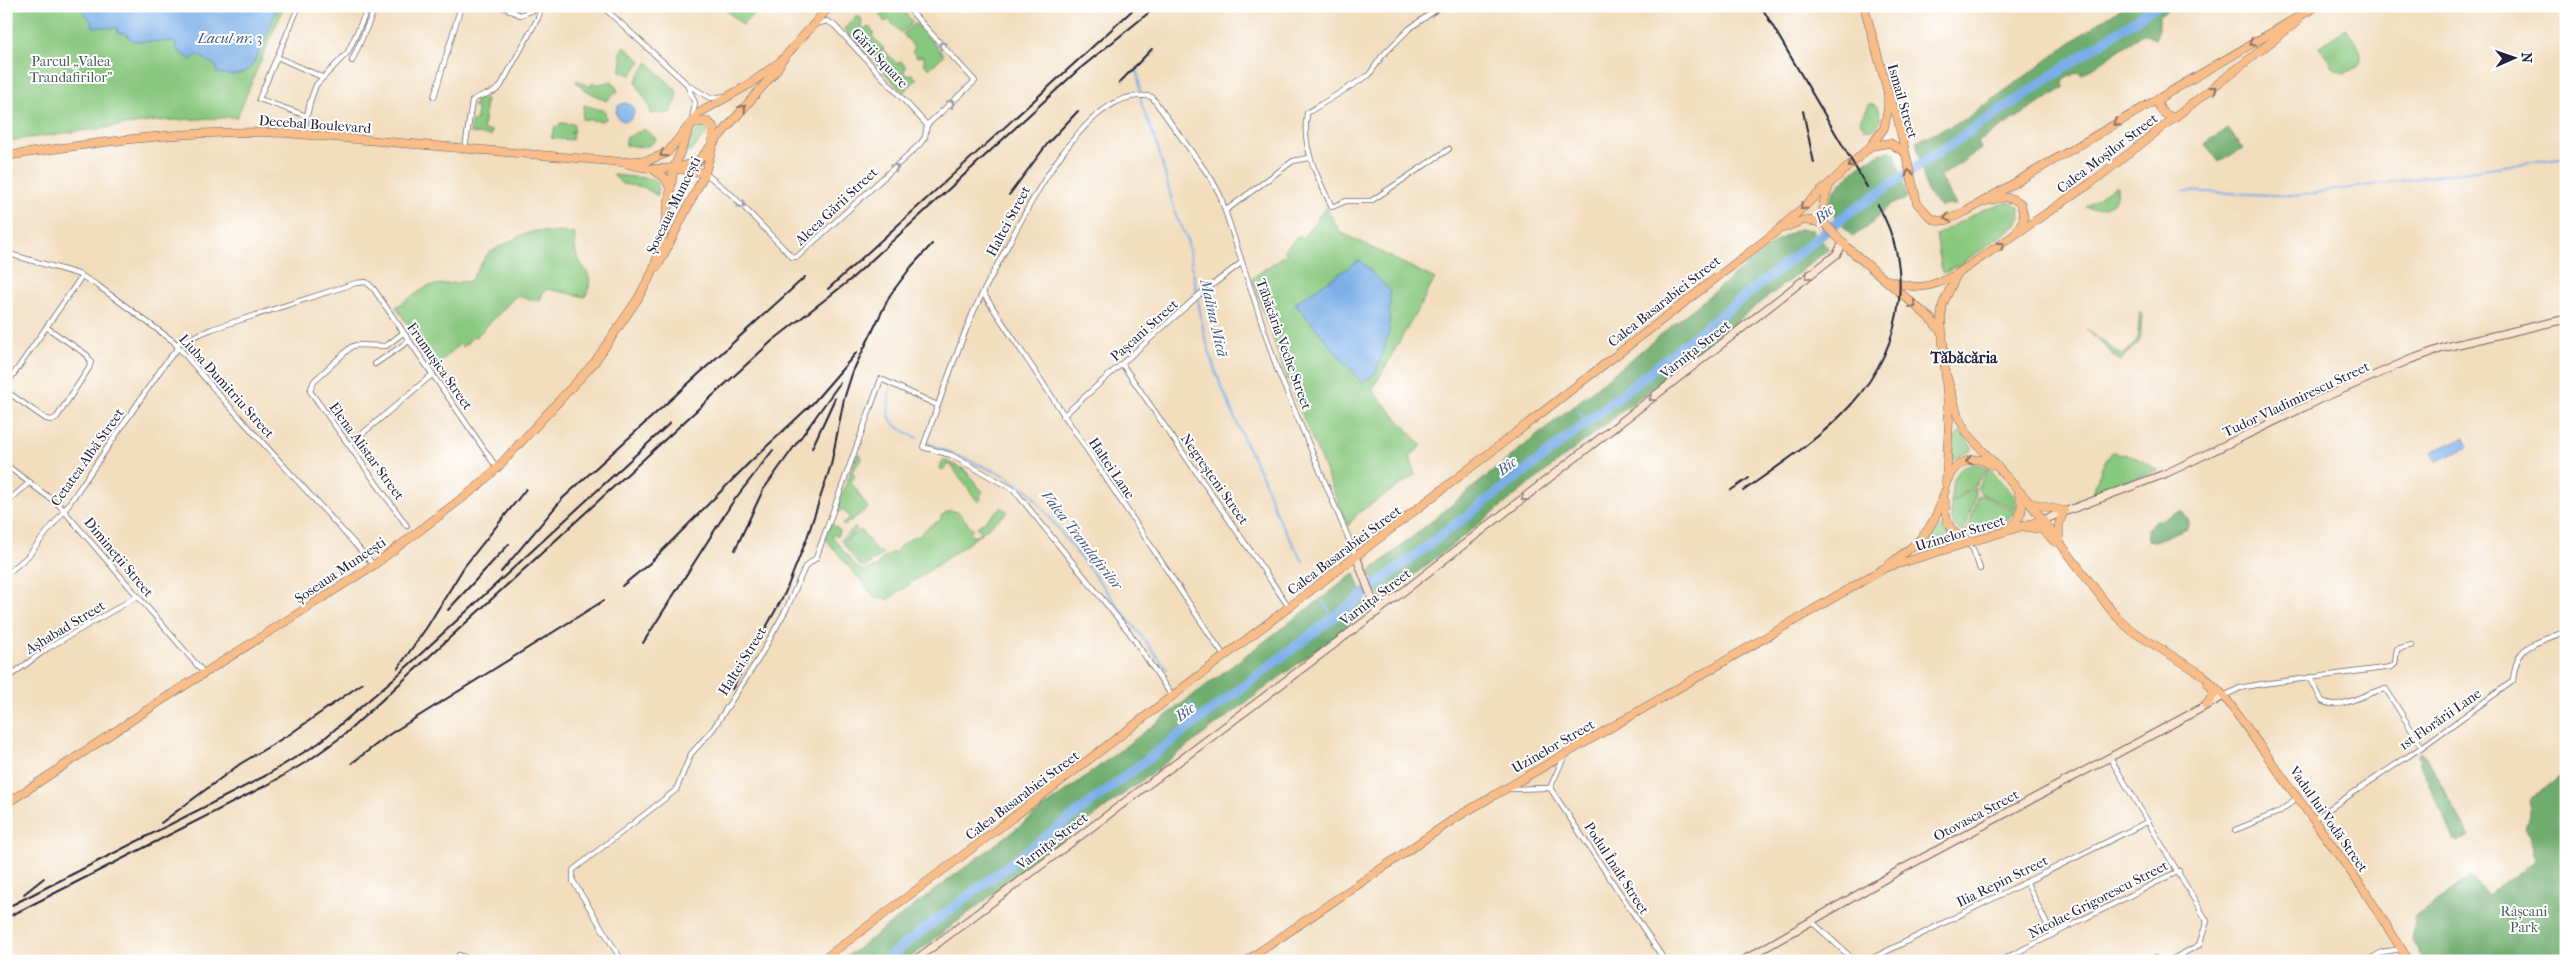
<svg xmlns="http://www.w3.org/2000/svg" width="2572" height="967" viewBox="0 0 2572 967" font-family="'IM FELL French Canon',serif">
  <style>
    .green { fill: #88c77e; stroke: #55745c }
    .forest { fill: #6eac6d; stroke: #486754 }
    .water { fill: #7bafe8; stroke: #4e6892 }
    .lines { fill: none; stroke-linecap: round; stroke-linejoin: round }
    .stream { stroke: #7bafe8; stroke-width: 2 }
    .river { stroke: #7bafe8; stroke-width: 10 }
    .street-casing { stroke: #6b6368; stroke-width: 6 }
    .secondary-casing { stroke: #6b6368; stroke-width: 9 }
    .primary-casing { stroke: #6b6368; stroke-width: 9 }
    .street { stroke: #fff; stroke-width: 4.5 }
    .secondary { stroke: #fce5d0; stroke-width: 7 }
    .primary { stroke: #f8bd89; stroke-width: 8 }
    .rail { stroke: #22223b; stroke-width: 2 }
    .oneway { stroke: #8d7062 }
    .oneway2 { stroke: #9c9ca7 }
    .oneway3 { stroke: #9a8d8d }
    .labels { text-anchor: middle; stroke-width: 4; stroke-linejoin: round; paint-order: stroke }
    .street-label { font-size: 14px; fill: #22223b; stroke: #fff }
    .park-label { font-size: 14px; fill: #465c52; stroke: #fff }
    .water-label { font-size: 15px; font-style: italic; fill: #465a80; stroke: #fff }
    .quarter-label { font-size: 16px; font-weight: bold; fill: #22223b; stroke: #fff }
  </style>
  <rect width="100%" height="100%" fill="#fff"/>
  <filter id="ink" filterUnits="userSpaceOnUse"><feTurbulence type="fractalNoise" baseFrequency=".02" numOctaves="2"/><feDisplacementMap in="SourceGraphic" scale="10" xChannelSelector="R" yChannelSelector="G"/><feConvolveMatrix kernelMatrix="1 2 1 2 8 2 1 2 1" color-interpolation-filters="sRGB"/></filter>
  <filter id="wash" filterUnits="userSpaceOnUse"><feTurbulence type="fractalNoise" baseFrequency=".0096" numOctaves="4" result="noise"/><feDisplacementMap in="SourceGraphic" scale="20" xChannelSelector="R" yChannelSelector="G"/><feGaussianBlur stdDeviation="1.12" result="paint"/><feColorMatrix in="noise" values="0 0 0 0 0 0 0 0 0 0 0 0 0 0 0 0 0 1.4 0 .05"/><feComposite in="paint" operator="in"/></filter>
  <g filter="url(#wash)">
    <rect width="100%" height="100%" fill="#f2ddbd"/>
    <g class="green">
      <polygon points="6,6 284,6 237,117 156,121 6,141"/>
      <polygon points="721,6 761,6 743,25"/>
      <polygon points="871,6 899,6 913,22 901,33 889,20 885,22 881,17 882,13 880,9 874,10"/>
      <polygon points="858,15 862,20 861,27 865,29 869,27 874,32 872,36 884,49 872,60 844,29"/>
      <polygon points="915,23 944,55 929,69 924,64 924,56 917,57 912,51 915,48 903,34"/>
      <path d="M 2346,28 C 2354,40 2367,52 2358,67 L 2344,73 L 2335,69 L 2319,47 Z"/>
      <polygon points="624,46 641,61 631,75 620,71 622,63 620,52"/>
      <polygon points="885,51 897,64 901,61 906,67 904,71 906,75 912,74 917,79 903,93 874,61"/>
      <path d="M 648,62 L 676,90 L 677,99 L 670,113 L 651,114 C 649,100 638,93 636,80 Z"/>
      <polygon points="577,80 590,87 592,83 600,84 612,81 618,91 606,101 580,87 581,85 576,82"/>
      <polygon points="476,99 486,99 483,130 492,131 491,136 470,133 471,123 477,119 477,107 473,107"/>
      <polygon points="1870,103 1877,106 1881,119 1874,130 1866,129 1860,122"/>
      <polygon points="584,105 605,111 606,119 601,121 582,119"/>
      <polygon points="560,123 574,124 574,131 570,133 573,132 572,140 551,138 555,127 559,127"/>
      <polygon points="707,124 710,129 691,151 682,156 700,125"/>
      <path d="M 644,129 L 656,139 C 649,150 638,146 626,145 L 626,138 Z"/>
      <polygon points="613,175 654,179 658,183 658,196 643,187 622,184"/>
      <path d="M 2115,186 L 2117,186 C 2119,205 2102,212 2085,207 Z"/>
      <polygon points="2008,202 2012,202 2019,207 2020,218 2017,225 1958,266 1944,273 1942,272 1936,235 1984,209"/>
      <polygon points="1326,207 1340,232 1435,279 1372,390 1422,446 1410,456 1415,475 1358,513 1348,526 1284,371 1252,278 1287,254 1284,250 1299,236 1302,239"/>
      <path d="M 536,231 L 575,233 C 575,239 574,248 576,253 C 583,273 597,273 585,297 L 548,289 L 543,292 L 540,301 L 516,296 L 476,337 L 474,336 L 463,347 L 460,344 L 436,366 L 396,307 L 428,286 L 470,281 L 488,253 L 522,235 Z"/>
      <polygon points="2140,311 2142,316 2140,341 2120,361 2086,329 2122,356 2137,341"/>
      <polygon points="1961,431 1973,449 1953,460 1953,440"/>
      <polygon points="2112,452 2131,455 2158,470 2092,494 2103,465"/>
      <polygon points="858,453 862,459 852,471 855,476 851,482 868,508 844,526 842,524 850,518 843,509 834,515"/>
      <polygon points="944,460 964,469 983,492 980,494 981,499 978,502 950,464 942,470 939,467"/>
      <path d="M 1974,463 L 1987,467 L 1987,469 L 1976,484 L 1951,502 C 1951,485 1953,467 1974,463 Z"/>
      <polygon points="1989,468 2015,497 2017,510 1982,494 1977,488"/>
      <path d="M 1975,487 L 1975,496 L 1964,533 C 1951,527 1950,517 1951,503 Z"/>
      <polygon points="1981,495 2014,511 2015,513 1999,526 1967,534 1977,497"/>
      <path d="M 1002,507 L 1008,512 L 966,545 L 887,600 L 881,597 L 877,600 L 825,538 L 831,522 L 840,531 L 837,536 L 834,534 L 832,536 L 857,568 L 865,571 L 879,566 L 879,562 L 892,552 L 896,553 L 899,547 L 914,536 L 918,537 C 925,529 931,524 941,520 L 941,516 L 950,510 L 958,512 L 973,529 L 969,532 L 973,537 L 981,532 L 977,527 Z"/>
      <polygon points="1940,526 1954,542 1930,551 1925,544"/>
      <polygon points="855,527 857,530 846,540 861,530 878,553 880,551 883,554 865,567 859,565 841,540"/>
    </g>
    <g class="forest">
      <polygon points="2125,6 2173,6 2159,15 2159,29 2155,39 2143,34 2082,75 2077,72 2063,80 2064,88 1978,142 1981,149 1940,177 1956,205 1939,206 1927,193 1916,141 1966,119 2099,22"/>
      <polygon points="2227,128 2243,148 2219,162 2205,144"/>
      <path d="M 1891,151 L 1895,153 L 1907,199 L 1890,204 L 1872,223 L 1853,237 L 1829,209 C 1830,205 1829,200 1831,197 C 1839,181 1874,151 1891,151 Z"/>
      <polygon points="1798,229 1812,230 1829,249 1382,600 1369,572 1775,242"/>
      <polygon points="2181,511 2189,520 2187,528 2155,541 2148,540 2147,529 2155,522"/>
      <polygon points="1355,573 1368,611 1117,799 906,961 841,961"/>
      <polygon points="2421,752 2425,755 2469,836 2458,843 2455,841 2420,764 2418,754"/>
      <polygon points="2566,772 2566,961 2424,961 2411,939 2416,916 2470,877 2488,894 2535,861 2530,835 2525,829 2531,807 2530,800"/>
    </g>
    <g class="water">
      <path d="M 78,6 L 278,6 C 272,20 258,62 247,70 C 238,77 227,75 217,73 L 216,66 L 197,55 L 191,60 L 178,51 L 174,42 L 133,41 L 125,33 L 118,33 L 117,28 L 93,27 L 92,22 Z"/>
      <circle cx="625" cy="112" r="9"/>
      <polygon points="1360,260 1390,291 1389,332 1376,373 1362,383 1295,303"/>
      <polygon points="2464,437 2468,447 2437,461 2432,452"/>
    </g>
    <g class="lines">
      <g class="stream">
        <polyline points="1137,67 1142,106 1157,144 1176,216 1187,238 1204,334 1216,373 1245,442 1265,482 1278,518 1304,563"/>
        <polyline points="2184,191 2294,196 2566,157"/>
        <path d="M 890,388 C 886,422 888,423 917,438"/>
        <polyline points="1578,411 1587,422"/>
        <polyline points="927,443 1006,476 1029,491 1167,669"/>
        <polyline points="1321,600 1330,611 1332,619"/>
        <polyline points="1190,703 1202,718"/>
      </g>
      <polyline class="river" points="883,961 1527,470 1850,212 2156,6"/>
    </g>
  </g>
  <g filter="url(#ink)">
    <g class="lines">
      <defs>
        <g id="street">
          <polyline points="299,6 259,99 307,116"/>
          <polyline points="501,6 520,15 542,7"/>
          <polyline points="602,6 688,85 710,98 726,96"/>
          <polyline points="1100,6 1100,7"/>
          <path d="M 1441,6 L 1409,29 L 1382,56 L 1369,75 L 1307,113 C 1301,148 1317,176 1332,207 L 1346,201 L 1371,201 L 1449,149"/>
          <polyline points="816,24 827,21 834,25 927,125"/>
          <polyline points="277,57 322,77"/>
          <polyline points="352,61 376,6"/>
          <polyline points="688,87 695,103 692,120"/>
          <polyline points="434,97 461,6"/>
          <polyline points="303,135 310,102 316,85 348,52 369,6"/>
          <path d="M 465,149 L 472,101 C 480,93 492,96 500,87 L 538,18 L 541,8"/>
          <polyline points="705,173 733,196 792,257 797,257 920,144 925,137 927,125 975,81 906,6"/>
          <polyline points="1225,211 1293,161 1309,158"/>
          <polyline points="6,253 78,274 97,285 173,341 222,398 374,565"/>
          <polyline points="983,293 1224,656"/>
          <polyline points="403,333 386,346 356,345 351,347 314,381 310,391 407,526"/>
          <polyline points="176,344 212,329 356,283 366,282 373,288 497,468"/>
          <polyline points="375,364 409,341"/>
          <polyline points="1122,364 1289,607"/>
          <polyline points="6,385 82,276"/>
          <polyline points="6,391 46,419 52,420 57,417 89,368 91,362 87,355 46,327"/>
          <polyline points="1063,416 1199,295 1241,263"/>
          <polyline points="349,445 433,374"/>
          <polyline points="6,465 59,505 204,673"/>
          <polyline points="6,503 30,482"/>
          <polyline points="1967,543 1973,549 1980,569"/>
          <polyline points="6,575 28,556 64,511 166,362 179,347"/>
          <path d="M 2310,677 L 2322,701 C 2342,712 2366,691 2386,689 L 2422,747"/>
          <polyline points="6,679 48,648 138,596"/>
          <path d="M 1172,696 L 1129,632 L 1014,490 L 951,455 L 923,447 C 939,403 954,358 972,315 C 983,291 995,269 1007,247 C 1031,202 1090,82 1152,97 L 1212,180 L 1220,195 L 1277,369 L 1356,556"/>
          <polyline points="2224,696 2240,688 2255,685 2391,667 2395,664 2397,649 2412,645"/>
          <polyline points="2110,758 2207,921 2199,945 2169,961"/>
          <polyline points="1550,788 1665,961"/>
          <polyline points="1550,788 1564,757"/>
          <polyline points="1509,789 1550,788"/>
          <path d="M 2314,819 L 2422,747 L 2513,681 C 2516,642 2535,645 2566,631"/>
          <polyline points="2235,830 2279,812 2298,797"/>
          <polyline points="2027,883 2052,935"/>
          <polyline points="1811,921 1855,961"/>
          <polyline points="459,955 475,961"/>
          <polyline points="2155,958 2158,961"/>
          <polyline points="622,961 573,881 573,870 676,790 691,754 713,729 759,658 787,608 805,567 816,558 881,379 937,405"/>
          <polyline points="1867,961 2147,822"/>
          <polyline points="2000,961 2179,871"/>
          <polyline points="2368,961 2382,952 2401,949"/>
        </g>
        <g id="secondary">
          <polyline points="2043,520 2167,473 2323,398 2409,360 2446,347 2566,319"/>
          <polyline points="1356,556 1377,612"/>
          <polyline points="914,961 1377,612 1837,254 1843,243"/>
          <polyline points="1742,961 1902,869 2224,696"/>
        </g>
        <g id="primary">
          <polyline points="1864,6 1888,93 1897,116 1917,203 1931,218 1938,221 1947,220 1965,212 2315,7"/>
          <path d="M 2158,98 C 2158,111 2163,114 2175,118"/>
          <polyline points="1871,146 1890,143 1904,152"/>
          <path d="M 6,156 C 99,142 191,129 285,133 L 622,162 L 649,160 L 667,153 L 699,113 L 750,84 L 782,60 L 830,6"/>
          <path d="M 628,164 C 652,171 675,171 698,161 L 776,71 L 780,64"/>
          <polyline points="679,169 705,173"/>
          <polyline points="654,170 665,178 670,188"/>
          <polyline points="1829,186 1823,204 1824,223 1849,249 1931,319 1941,332"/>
          <path d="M 1986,201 C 1999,198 2011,194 2021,204 L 2024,218 L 2016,233"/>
          <polyline points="1783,228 1804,220 1824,223"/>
          <polyline points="658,266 705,173 713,145 713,126 708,122 692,122"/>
          <path d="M 1888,280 C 1918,291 1930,288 1957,274"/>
          <polyline points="1947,377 1958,416 1967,433 2029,502 2114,614 2132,631 2203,675 2224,696 2364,890 2409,961"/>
          <path d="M 1948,479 C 1955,462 1975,453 1991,465"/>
          <polyline points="1946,484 1949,420 1941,318 1943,304 1957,274 2091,183 2298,21"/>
          <path d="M 1945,501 C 1944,522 1952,540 1976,541"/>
          <polyline points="2031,503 2064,511 2059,524 2059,540"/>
          <polyline points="2026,527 2041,529 2055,542"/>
          <path d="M 2008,529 C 2020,520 2026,509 2019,494"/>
          <polyline points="1888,567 2043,520"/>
          <polyline points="2206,705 2213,696 2213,690 2208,684"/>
          <polyline points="6,804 159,702 374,565 477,487 497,468 594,363 637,300 652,273 662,243 674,168 692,122"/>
          <polyline points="821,961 974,847 1356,556 1777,231 1871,146 1884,128 1888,109 1888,93"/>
          <path d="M 1246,961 L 1457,817 L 1883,569 C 1919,542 1931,536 1945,491"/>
        </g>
      </defs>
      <use href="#street" class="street-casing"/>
      <use href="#secondary" class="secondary-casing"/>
      <use href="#primary" class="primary-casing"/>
      <use href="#street" class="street"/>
      <use href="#secondary" class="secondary"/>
      <use href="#primary" class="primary"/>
      <g class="rail">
        <polyline points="1761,6 1867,187"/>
        <polyline points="1119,83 1152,49"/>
        <polyline points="1803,111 1814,163"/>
        <polyline points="1009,195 1048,143 1078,111"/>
        <polyline points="828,289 1137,6"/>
        <polyline points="812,448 835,398"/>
        <polyline points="1731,490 1749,478"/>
        <path d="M 1743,491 C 1815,440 1889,395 1899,300 C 1902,264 1895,236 1878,205"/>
        <polyline points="735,550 763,490 840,383"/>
        <polyline points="501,572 563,498 805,277"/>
        <polyline points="622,586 650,563 749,463 813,403 857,352"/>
        <polyline points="448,610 509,544"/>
        <polyline points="643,643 732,503 773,450"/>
        <polyline points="398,668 427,627 464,567 526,489"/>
        <polyline points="732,689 785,593 807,538 831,465 844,399 853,371 890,295 911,267 932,244"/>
        <polyline points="352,763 390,734 603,601"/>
        <polyline points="161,823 240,764 290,734 363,683"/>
        <polyline points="24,894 44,878"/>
        <polyline points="6,908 265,776 319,743 399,674 670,423"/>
        <polyline points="6,918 269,784 308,761 344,735 772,341 850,280 1077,71 1157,6"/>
      </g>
    </g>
    <defs><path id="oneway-chevron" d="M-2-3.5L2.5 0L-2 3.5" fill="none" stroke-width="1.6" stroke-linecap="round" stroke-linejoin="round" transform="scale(1.25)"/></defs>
    <g class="oneway">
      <use href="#oneway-chevron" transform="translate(2252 43) rotate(150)"/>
      <use href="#oneway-chevron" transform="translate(2214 89) rotate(-37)"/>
      <use href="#oneway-chevron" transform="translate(743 108) rotate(-48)"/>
      <use href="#oneway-chevron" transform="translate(2116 123) rotate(149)"/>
      <use href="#oneway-chevron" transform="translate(663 154) rotate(147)"/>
      <use href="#oneway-chevron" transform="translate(1851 165) rotate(138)"/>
      <use href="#oneway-chevron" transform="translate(1909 173) rotate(-104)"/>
      <use href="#oneway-chevron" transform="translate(1803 207) rotate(139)"/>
      <use href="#oneway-chevron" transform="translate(1947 218) rotate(167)"/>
      <use href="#oneway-chevron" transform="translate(2001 245) rotate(-34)"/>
      <use href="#oneway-chevron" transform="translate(1913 305) rotate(40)"/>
      <use href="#oneway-chevron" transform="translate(1969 461) rotate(167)"/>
    </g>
    <g class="oneway2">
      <use href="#oneway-chevron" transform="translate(942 45) rotate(-133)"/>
      <use href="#oneway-chevron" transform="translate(951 103) rotate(-42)"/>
      <use href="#oneway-chevron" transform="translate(895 167) rotate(-42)"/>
      <use href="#oneway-chevron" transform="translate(742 205) rotate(46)"/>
    </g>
    <g class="oneway3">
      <use href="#oneway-chevron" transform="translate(1808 276) rotate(142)"/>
      <use href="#oneway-chevron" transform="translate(1652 398) rotate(142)"/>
      <use href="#oneway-chevron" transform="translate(1524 498) rotate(142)"/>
    </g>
  </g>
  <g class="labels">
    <g class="street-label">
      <text transform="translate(880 58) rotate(47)" y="5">Gării Square</text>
      <text transform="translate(1903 101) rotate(74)" y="5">Ismail Street</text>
      <text transform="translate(315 124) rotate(4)" y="5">Decebal Boulevard</text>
      <text transform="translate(2107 153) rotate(-37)" y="5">Calea Moșilor Street</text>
      <text transform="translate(673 205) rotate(-64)" y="5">Șoseaua Muncești</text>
      <text transform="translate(836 206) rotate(-43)" y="5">Aleea Gării Street</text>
      <text transform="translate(1008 221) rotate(-62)" y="5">Haltei Street</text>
      <text transform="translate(1664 301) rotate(-38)" y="5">Calea Basarabiei Street</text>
      <text transform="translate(1144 330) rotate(-42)" y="5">Pașcani Street</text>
      <text transform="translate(1284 344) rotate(70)" y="5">Tăbăcăria Veche Street</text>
      <text transform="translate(1695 349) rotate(-38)" y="5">Varnița Street</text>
      <text transform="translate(440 366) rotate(55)" y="5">Frumușica Street</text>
      <text transform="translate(227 386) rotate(48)" y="5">Liuba Dumitriu Street</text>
      <text transform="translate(2296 399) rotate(-25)" y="5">Tudor Vladimirescu Street</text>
      <text transform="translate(367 451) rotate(54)" y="5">Elena Alistar Street</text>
      <text transform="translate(87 457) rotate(-55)" y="5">Cetatea Albă Street</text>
      <text transform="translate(1112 468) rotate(56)" y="5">Haltei Lane</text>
      <text transform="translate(1215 479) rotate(55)" y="5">Negreșteni Street</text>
      <text transform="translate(1960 533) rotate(-17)" y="5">Uzinelor Street</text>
      <text transform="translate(1344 550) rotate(-37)" y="5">Calea Basarabiei Street</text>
      <text transform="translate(119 557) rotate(50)" y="5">Dimineții Street</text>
      <text transform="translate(340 570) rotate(-34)" y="5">Șoseaua Muncești</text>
      <text transform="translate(1375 597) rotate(-37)" y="5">Varnița Street</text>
      <text transform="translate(65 627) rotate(-31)" y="5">Așhabad Street</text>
      <text transform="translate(742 661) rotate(-58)" y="5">Haltei Street</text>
      <text transform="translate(2440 719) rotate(-35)" y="5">1st Florării Lane</text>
      <text transform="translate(1553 746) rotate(-30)" y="5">Uzinelor Street</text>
      <text transform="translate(1022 795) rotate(-37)" y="5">Calea Basarabiei Street</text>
      <text transform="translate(1976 815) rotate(-28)" y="5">Otovasca Street</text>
      <text transform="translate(2329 819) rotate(55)" y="5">Vadul lui Vodă Street</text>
      <text transform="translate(1052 841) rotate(-37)" y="5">Varnița Street</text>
      <text transform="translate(1617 868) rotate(57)" y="5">Podul Înalt Street</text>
      <text transform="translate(2002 881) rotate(-26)" y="5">Ilia Repin Street</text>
      <text transform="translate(2098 899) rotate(-27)" y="5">Nicolae Grigorescu Street</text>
    </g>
    <g class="park-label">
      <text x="71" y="66">Parcul „Valea<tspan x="71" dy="16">Trandafirilor”</tspan></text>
      <text x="2524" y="916">Râșcani<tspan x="2524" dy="16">Park</tspan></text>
    </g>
    <g class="water-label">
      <text x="230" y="43">Lacul nr. 3</text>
      <text transform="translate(1824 214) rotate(-39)" y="5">Bîc</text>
      <text transform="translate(1214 318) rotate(77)" y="5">Malina Mică</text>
      <text transform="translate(1507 466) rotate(-37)" y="5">Bîc</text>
      <text transform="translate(1082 540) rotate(52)" y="5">Valea Trandafirilor</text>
      <text transform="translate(1185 712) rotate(-37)" y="5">Bîc</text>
    </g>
    <g class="quarter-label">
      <text x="1964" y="363">Tăbăcăria</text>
    </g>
  </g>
  <rect width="2572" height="967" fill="none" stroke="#fff" stroke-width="25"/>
  <g transform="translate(2514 58) rotate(88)" stroke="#ffffff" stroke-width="4" paint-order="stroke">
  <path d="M0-4L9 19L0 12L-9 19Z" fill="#22223b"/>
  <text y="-8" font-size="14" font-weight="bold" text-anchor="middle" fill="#22223b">N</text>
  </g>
</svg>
